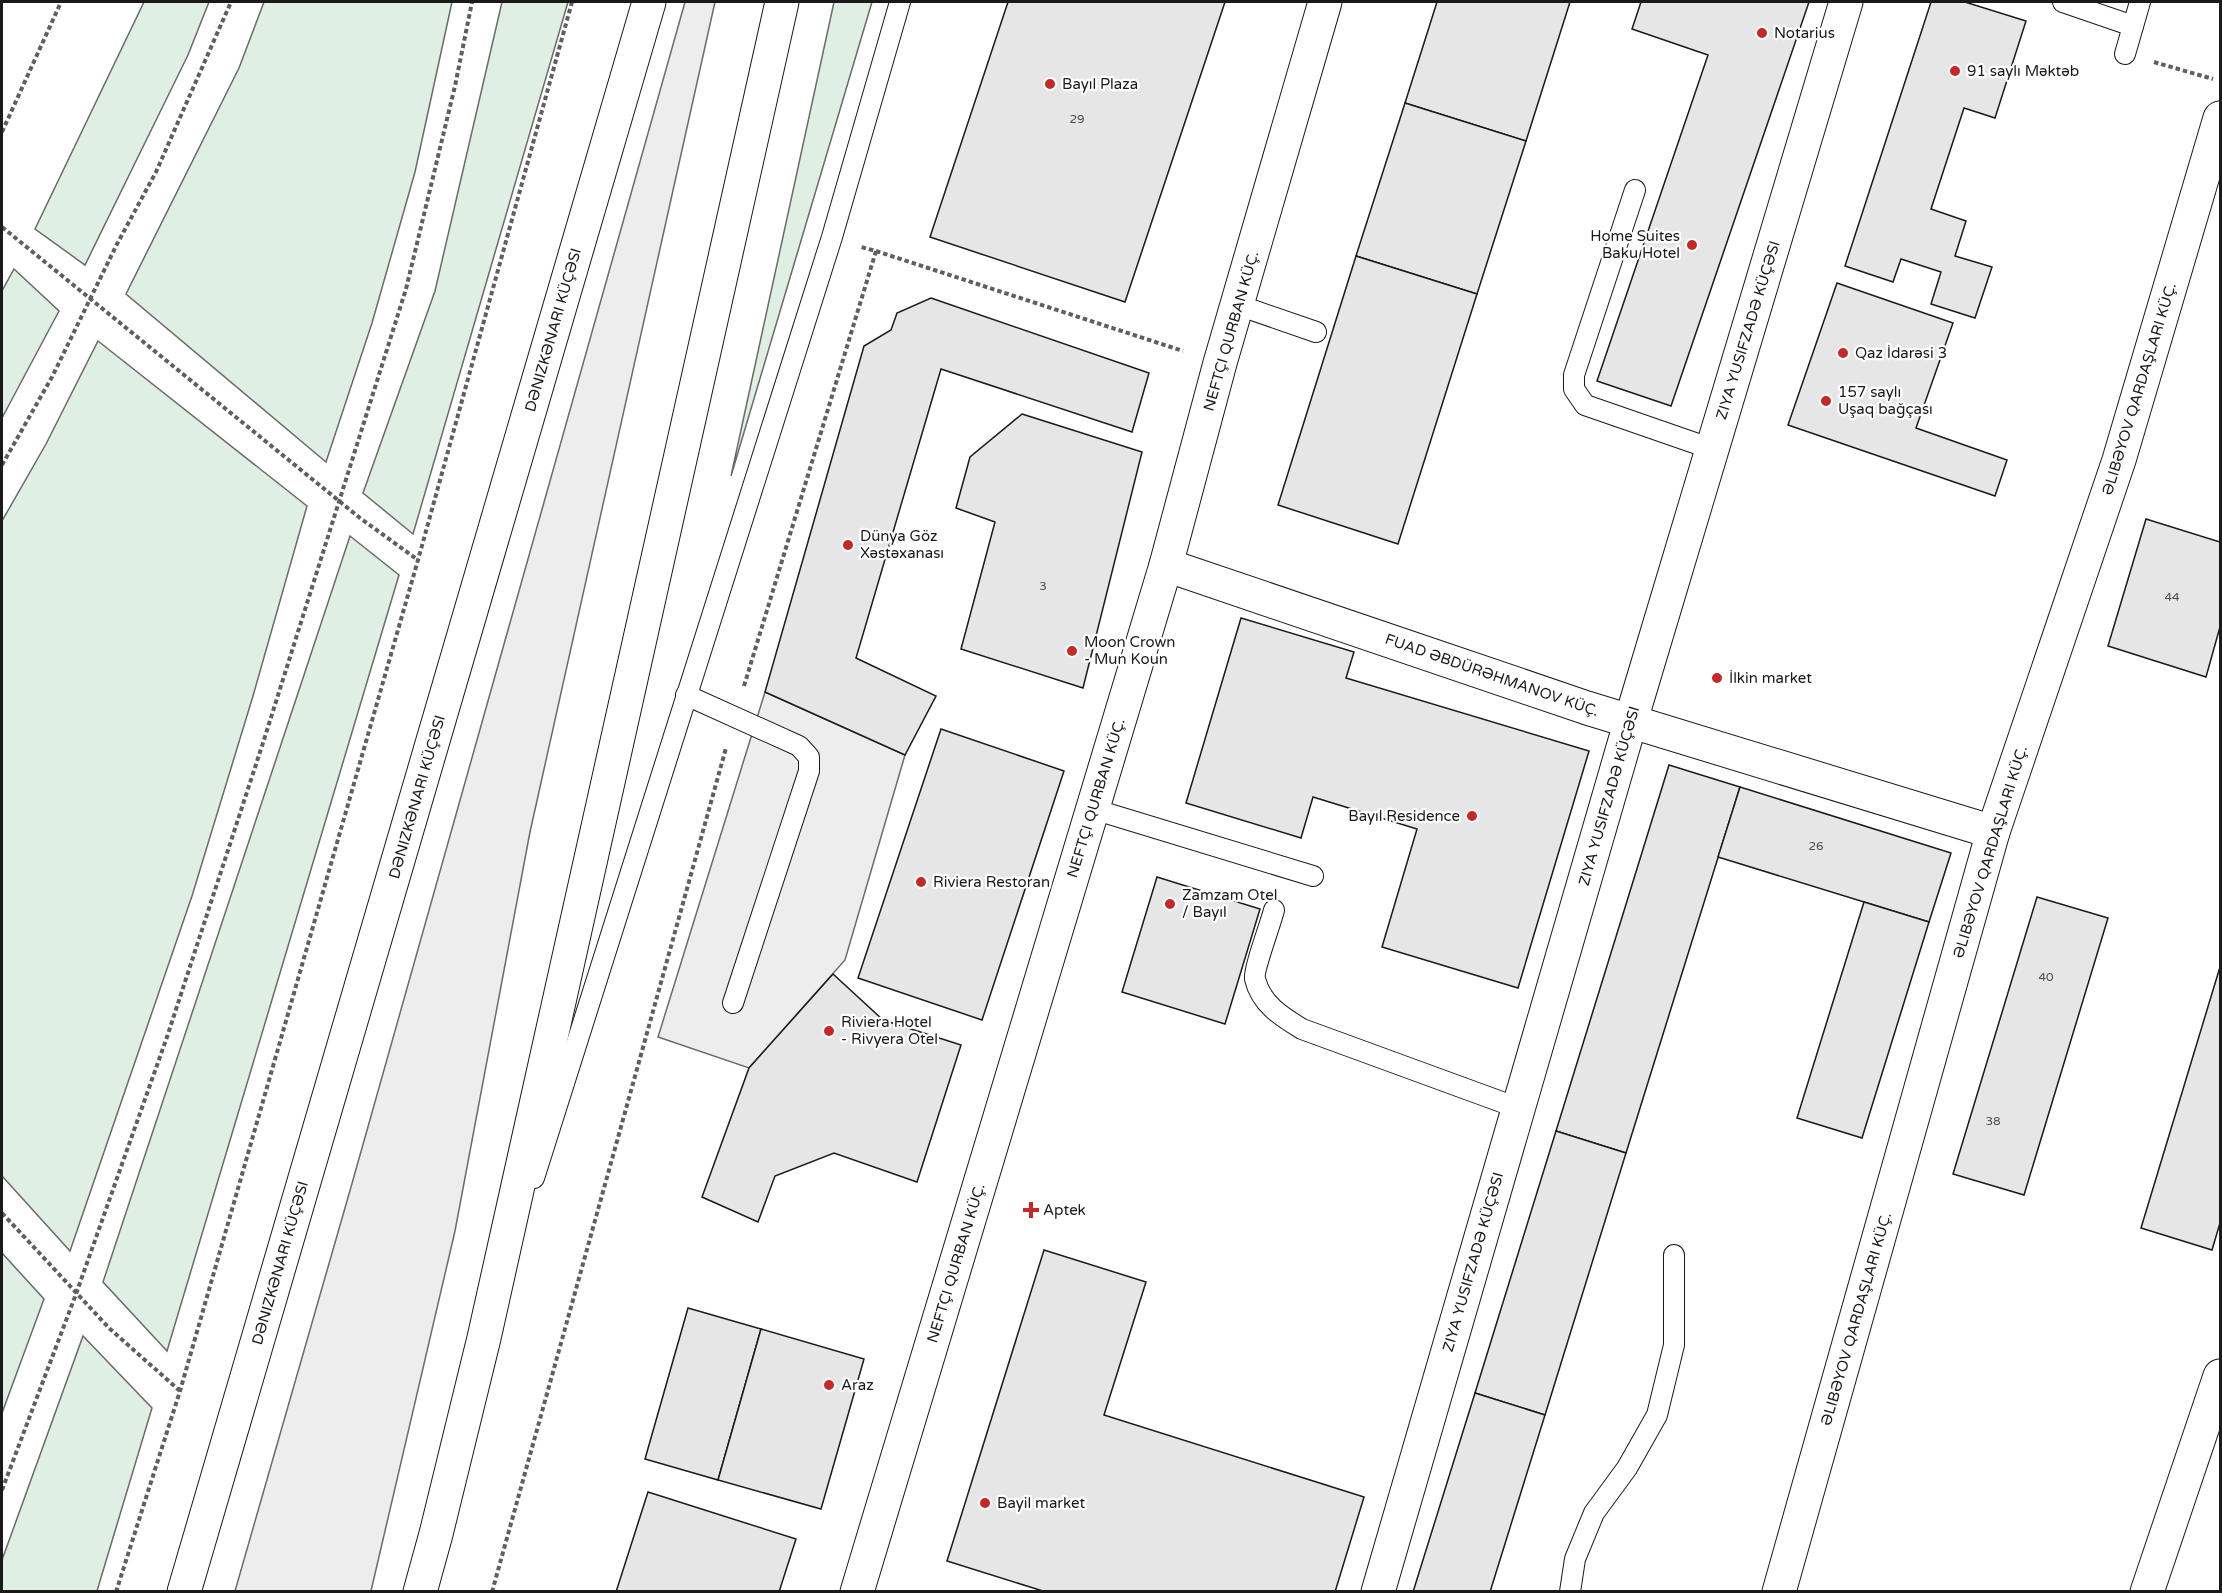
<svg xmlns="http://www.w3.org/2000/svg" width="2222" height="1593" viewBox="0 0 2222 1593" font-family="'Varela Round',sans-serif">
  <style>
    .green { fill: #e0efe3; stroke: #6a6a6a; stroke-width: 1.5 }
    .parking { fill: #ededed; stroke: #6a6a6a; stroke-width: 1.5 }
    .building { fill: #e6e6e6; stroke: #1a1a1a; stroke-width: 1.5 }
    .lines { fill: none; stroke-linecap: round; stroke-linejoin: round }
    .lane-casing { stroke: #1a1a1a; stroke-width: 22 }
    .street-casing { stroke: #1a1a1a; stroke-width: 35 }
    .secondary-casing { stroke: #1a1a1a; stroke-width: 35 }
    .highway-casing { stroke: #1a1a1a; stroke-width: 35 }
    .path { stroke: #5f5f5f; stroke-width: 4; stroke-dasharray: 4.5 3; stroke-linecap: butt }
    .lane { stroke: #fff; stroke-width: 20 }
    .street { stroke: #fff; stroke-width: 33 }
    .secondary { stroke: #fff; stroke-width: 33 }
    .highway { stroke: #fff; stroke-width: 33 }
    .poi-dot { fill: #c62828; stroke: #fff; stroke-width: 2 }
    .labels { text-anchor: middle; stroke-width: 4.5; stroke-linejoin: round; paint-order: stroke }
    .number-label { font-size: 12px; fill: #4d4d4d }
    .poi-label { font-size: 15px; fill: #1a1a1a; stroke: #fff; text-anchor: start }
    .street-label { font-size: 15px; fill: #1a1a1a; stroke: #fff }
  </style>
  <rect width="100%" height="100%" fill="#fff"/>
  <g class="green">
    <polygon points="144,2 209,2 188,55 85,265 35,229"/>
    <polygon points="264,2 452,2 415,172 372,323 326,462 126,294 239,68"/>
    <polygon points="502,2 568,2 413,534 363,493 435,291"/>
    <polygon points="834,2 872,2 731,476"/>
    <polygon points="14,269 59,311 2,418 2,291"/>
    <polygon points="98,341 307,506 253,696 192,896 70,1251 2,1176 2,521 46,444"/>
    <polygon points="350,536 399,575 167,1351 103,1282"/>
    <polygon points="2,1253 44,1299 2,1413"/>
    <polygon points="83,1336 152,1408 97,1591 2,1591 2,1560"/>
  </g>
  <g class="parking">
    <polygon points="685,2 715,2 530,832 455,1231 371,1591 235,1591 351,1187"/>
    <polygon points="765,692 905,755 845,960 749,1068 658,1037"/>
  </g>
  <g class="building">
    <polygon points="1008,2 1225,2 1125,302 930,237"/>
    <polygon points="1437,2 1570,2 1526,141 1405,103"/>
    <polygon points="1641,2 1809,2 1671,406 1597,381 1708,55 1632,29"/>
    <polygon points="1931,2 1965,2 2026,21 1995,118 1964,108 1931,209 1966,221 1955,256 1992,267 1975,318 1931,304 1941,272 1901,259 1893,282 1845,266"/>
    <polygon points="1405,103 1526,141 1477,294 1356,256"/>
    <polygon points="1356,256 1477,294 1398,544 1278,505"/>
    <polygon points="1837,283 1953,323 1916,428 2007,460 1995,496 1788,425"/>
    <polygon points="931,298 1149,373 1132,432 941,369 856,658 936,696 905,755 765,692 864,346 891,330 897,313"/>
    <polygon points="1022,414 1142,452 1083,688 961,649 995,522 956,508 970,457"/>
    <polygon points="2146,519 2220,542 2220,627 2206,677 2108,646"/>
    <polygon points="1241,618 1354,652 1346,678 1589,751 1518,988 1382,947 1417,829 1313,797 1301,838 1186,803"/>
    <polygon points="941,729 1064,771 982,1020 858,978"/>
    <polygon points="1669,765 1740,787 1626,1153 1556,1131"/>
    <polygon points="1740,787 1951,853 1929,922 1718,857"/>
    <polygon points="1157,877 1260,909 1225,1024 1122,992"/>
    <polygon points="2037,897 2108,918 2024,1195 1953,1174"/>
    <polygon points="1864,902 1929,922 1862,1138 1797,1118"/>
    <polygon points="2220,967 2220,1223 2212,1250 2141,1228"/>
    <polygon points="833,974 883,1020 961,1045 917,1182 834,1153 775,1176 758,1222 702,1197 749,1068"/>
    <polygon points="1556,1131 1626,1153 1545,1415 1475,1393"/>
    <polygon points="1044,1250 1146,1282 1104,1415 1364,1497 1335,1592 1046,1592 947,1561"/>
    <polygon points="688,1308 761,1329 718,1480 645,1459"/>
    <polygon points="761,1329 864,1359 821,1509 718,1480"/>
    <polygon points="1475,1393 1545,1415 1490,1592 1413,1592"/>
    <polygon points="648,1492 796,1539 779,1592 616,1592"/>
  </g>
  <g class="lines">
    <defs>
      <g id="lane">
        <polyline points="2063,2 2133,26"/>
        <polyline points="2125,54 2140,2"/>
        <polyline points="1635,190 1574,375 1574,389 1585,405 1712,449"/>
        <polyline points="1238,305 1316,332"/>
        <polyline points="686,695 799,746 809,757 809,771 733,1003"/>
        <polyline points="1093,809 1313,876"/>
        <path d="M 1274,910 C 1271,923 1253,970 1255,979 C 1261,1004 1282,1017 1302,1029 L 1518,1108"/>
        <polyline points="534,1178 832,237 900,2"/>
        <polyline points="1570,1592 1575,1559 1594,1513 1627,1468 1657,1415 1674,1345 1674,1255"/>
      </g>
      <g id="street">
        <polyline points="1166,565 1587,708 1993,832"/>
        <polyline points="1378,1592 1631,720 1846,2"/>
        <polyline points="1779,1592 1993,832 2119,460 2220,118"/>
        <polyline points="2147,1592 2220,1376"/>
      </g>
      <polyline id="secondary" points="857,1592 1166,565 1220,363 1325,2"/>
      <g id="highway">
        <polyline points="184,1592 649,2"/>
        <polyline points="420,1592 436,1534 484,1338 782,2"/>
      </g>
    </defs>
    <use href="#lane" class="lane-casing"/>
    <use href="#street" class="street-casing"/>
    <use href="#secondary" class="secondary-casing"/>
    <use href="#highway" class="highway-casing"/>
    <g class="path">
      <polyline points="2154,62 2213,79"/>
      <polyline points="2,132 61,2"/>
      <polyline points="2,227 360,518 418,560"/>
      <polyline points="876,251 1183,351"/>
      <polyline points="2,465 52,377 117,244 156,172 231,2"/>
      <polyline points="744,686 876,251 861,247"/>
      <polyline points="2,1213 110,1329 180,1391"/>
      <polyline points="2,1490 76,1294 167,1037 262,746 406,289 455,86 472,2"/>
      <polyline points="116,1592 180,1391 418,560 572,2"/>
      <polyline points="492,1592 726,748"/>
    </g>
    <use href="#lane" class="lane"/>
    <use href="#street" class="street"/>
    <use href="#secondary" class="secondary"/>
    <use href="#highway" class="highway"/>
  </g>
  <g class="poi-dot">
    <circle cx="1762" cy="33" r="6"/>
    <circle cx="1955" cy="71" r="6"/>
    <circle cx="1050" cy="84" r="6"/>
    <circle cx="1692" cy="245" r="6"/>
    <circle cx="1843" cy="353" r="6"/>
    <circle cx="1826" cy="401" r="6"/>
    <circle cx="848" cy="545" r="6"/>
    <circle cx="1072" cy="651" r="6"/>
    <circle cx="1717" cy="678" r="6"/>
    <circle cx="1472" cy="816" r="6"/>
    <circle cx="921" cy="882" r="6"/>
    <circle cx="1170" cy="904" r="6"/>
    <circle cx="829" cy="1031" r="6"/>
    <path d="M1028 1201h6v6h6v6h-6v6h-6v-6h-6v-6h6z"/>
    <circle cx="829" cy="1385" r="6"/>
    <circle cx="985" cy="1503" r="6"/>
  </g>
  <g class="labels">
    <g class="number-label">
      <text x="1077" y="123">29</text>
      <text x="1043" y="590">3</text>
      <text x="2172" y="601">44</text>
      <text x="1816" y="850">26</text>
      <text x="2046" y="981">40</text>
      <text x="1993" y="1125">38</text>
    </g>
    <g class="poi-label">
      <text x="1774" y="38">Notarius</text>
      <text x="1967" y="76">91 saylı Məktəb</text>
      <text x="1062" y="89">Bayıl Plaza</text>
      <text x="1680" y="241" text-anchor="end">Home Suites<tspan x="1680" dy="17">Baku Hotel</tspan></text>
      <text x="1855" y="358">Qaz İdarəsi 3</text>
      <text x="1838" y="397">157 saylı<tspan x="1838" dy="17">Uşaq bağçası</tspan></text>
      <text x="860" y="541">Dünya Göz<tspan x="860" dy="17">Xəstəxanası</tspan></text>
      <text x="1084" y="647">Moon Crown<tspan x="1084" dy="17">- Mun Koun</tspan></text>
      <text x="1729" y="683">İlkin market</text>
      <text x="1460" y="821" text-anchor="end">Bayıl Residence</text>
      <text x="933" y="887">Riviera Restoran</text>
      <text x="1182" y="900">Zamzam Otel<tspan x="1182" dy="17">/ Bayıl</tspan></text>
      <text x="841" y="1027">Riviera Hotel<tspan x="841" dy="17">- Rivyera Otel</tspan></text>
      <text x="1043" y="1215">Aptek</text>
      <text x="841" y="1390">Araz</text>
      <text x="997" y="1508">Bayil market</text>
    </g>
    <g class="street-label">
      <text transform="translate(553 330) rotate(-74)" y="5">DƏNIZKƏNARI KÜÇƏSI</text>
      <text transform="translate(1748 330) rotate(-73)" y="5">ZIYA YUSIFZADƏ KÜÇƏSI</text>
      <text transform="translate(1231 331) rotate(-74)" y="5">NEFTÇI QURBAN KÜÇ.</text>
      <text transform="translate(2139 389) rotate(-73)" y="5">ƏLIBƏYOV QARDAŞLARI KÜÇ.</text>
      <text transform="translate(1492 675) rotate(19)" y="5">FUAD ƏBDÜRƏHMANOV KÜÇ.</text>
      <text transform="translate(1609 796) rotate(-74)" y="5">ZIYA YUSIFZADƏ KÜÇƏSI</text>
      <text transform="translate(417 797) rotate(-74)" y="5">DƏNIZKƏNARI KÜÇƏSI</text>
      <text transform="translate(1096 798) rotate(-73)" y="5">NEFTÇI QURBAN KÜÇ.</text>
      <text transform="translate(1990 852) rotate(-73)" y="5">ƏLIBƏYOV QARDAŞLARI KÜÇ.</text>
      <text transform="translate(1473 1262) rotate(-74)" y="5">ZIYA YUSIFZADƏ KÜÇƏSI</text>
      <text transform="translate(280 1263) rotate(-74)" y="5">DƏNIZKƏNARI KÜÇƏSI</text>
      <text transform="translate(956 1263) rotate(-73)" y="5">NEFTÇI QURBAN KÜÇ.</text>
      <text transform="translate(1856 1319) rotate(-74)" y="5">ƏLIBƏYOV QARDAŞLARI KÜÇ.</text>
    </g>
  </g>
  <rect width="2222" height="1593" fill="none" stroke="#1a1a1a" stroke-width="6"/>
</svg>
